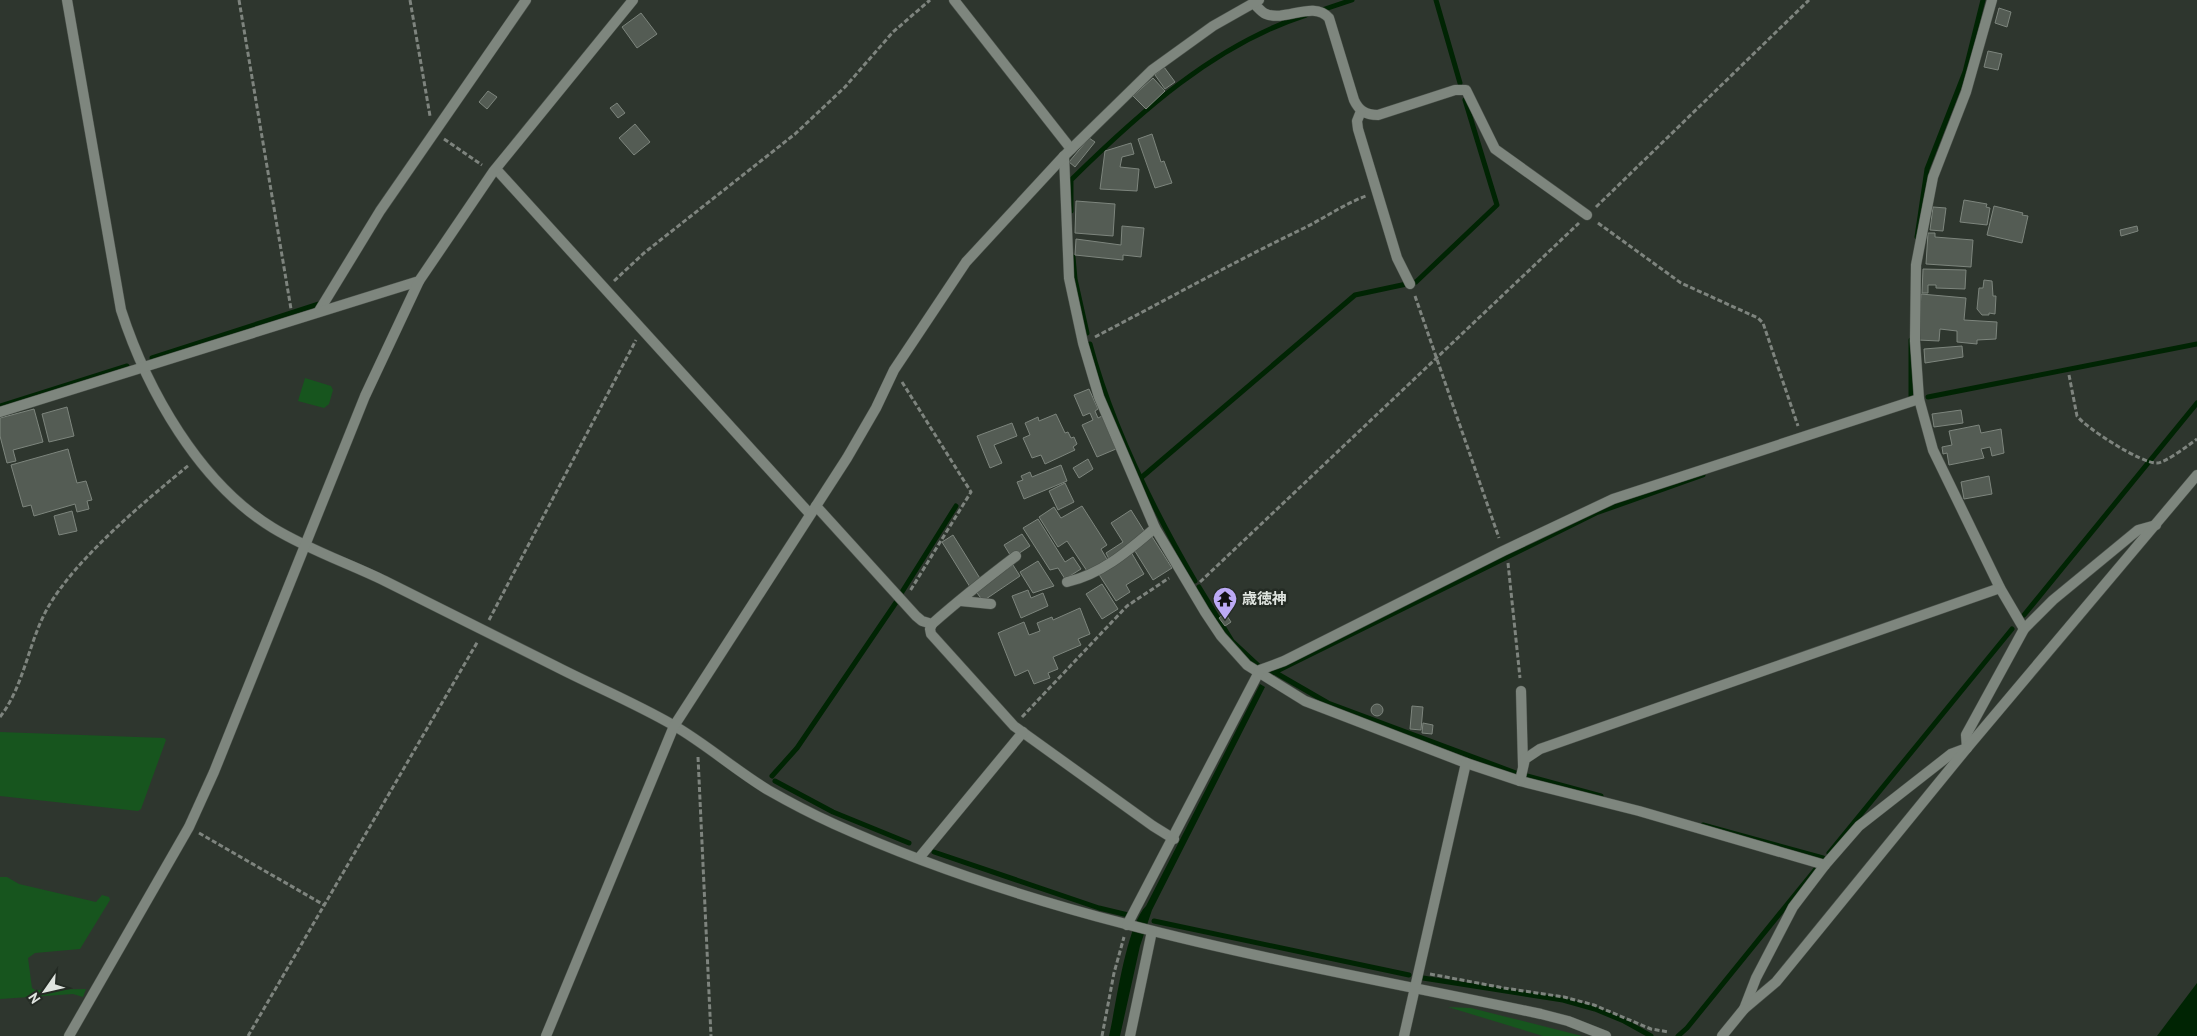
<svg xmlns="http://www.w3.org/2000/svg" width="2197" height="1036" viewBox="0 0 2197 1036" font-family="'PT Sans','Noto Sans JP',sans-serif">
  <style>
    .green { fill: #17551e }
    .water { fill: #002403 }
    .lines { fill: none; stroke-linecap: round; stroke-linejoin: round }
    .stream { stroke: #002403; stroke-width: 5 }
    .building { fill: #545c54; stroke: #7d857d }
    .lane-casing { stroke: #4a514a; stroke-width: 11 }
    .street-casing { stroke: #4a514a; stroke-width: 11 }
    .path { stroke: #7e847e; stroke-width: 3; stroke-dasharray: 5 2.5; stroke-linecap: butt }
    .lane { stroke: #7e867e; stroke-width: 10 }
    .street { stroke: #7e867e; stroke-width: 10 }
    .labels { text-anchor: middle; stroke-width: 5; stroke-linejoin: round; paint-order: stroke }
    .poi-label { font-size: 15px; font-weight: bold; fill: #dfe4df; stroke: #242b24; text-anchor: start }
  </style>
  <rect width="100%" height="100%" fill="#2e362e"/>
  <g class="green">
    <polygon points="305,378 331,386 333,390 329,404 324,408 298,401"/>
    <polygon points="0,732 164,738 166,740 141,809 138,811 0,796"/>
    <polygon points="0,877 7,877 19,884 96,902 102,895 109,897 110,900 80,949 35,953 28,958 32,988 35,990 86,989 83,997 73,994 0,999"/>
    <polygon points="1448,1007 1471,1008 1582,1036 1543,1036"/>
  </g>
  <g class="water">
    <path d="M 1260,684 L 1265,687 L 1152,910 L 1140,946 L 1120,1036 L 1109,1036 C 1116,1006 1126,926 1146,906 Z"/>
    <polygon points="2197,983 2197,1036 2157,1036"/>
  </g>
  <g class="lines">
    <g class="stream">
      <polyline points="1436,0 1460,83"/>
      <polyline points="1319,11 1352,0"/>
      <path d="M 1071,211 L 1071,180 C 1139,113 1214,45 1306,15"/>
      <polyline points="1917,237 1927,169 1965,72 1983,0"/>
      <polyline points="1073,257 1075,279 1087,333"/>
      <polyline points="1911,340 1911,401"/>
      <path d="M 1090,344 C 1112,427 1152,507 1195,581"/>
      <polyline points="152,358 322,303"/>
      <polyline points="1928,397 2197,344"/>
      <polyline points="0,406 127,366"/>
      <polyline points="1142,477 1355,295 1416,282 1497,205 1465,100"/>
      <polyline points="1199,587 1232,641 1262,669"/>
      <polyline points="902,592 956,506"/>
      <polyline points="2024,615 2197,403"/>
      <polyline points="1276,673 1328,703 1516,773 1601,796"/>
      <polyline points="1267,676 1596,513 1703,475"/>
      <polyline points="772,776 797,748 897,601"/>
      <polyline points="775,781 833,812 909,843"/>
      <polyline points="1703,825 1823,858"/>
      <polyline points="934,852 1099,908 1128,915"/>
      <polyline points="1829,853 2012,629"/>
      <polyline points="1154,921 1409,975"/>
      <polyline points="1423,978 1563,1000 1595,1009 1624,1021 1651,1036"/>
      <polyline points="1678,1036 1687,1028 1820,864"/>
    </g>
  </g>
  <g class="building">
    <polygon points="1999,8 2011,12 2007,27 1995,23"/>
    <polygon points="641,13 657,34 637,48 622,27"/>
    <polygon points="1988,51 2002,54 1998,70 1984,67"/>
    <polygon points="1164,67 1175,82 1165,89 1155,75"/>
    <polygon points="1153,78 1165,91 1146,109 1133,96"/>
    <polygon points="488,91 497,97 487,109 479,102"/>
    <polygon points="617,103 625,113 618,118 610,108"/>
    <polygon points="635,124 650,142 634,155 619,138"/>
    <polygon points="1152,134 1161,162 1164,161 1172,183 1155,188 1138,139"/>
    <polygon points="1089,138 1095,142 1075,167 1069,162"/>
    <polygon points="1131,143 1134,154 1122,157 1120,167 1139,169 1137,191 1100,189 1105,151"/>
    <polygon points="1964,200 1987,204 1986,207 1990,208 1987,225 1960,222"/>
    <polygon points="1076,201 1115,204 1113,236 1075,233"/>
    <polygon points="1994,206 2023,213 2022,215 2028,216 2022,243 1987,235"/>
    <polygon points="1933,207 1946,208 1943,231 1930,230"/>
    <polygon points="1122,226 1144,228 1141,257 1123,255 1123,260 1075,255 1076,239 1121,245"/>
    <polygon points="2137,226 2138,231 2121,236 2120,230"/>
    <polygon points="1928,233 1935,233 1935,237 1973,240 1971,267 1926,264"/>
    <polygon points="1923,269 1966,270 1965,289 1936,288 1936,285 1928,285 1928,293 1922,293"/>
    <polygon points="1984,280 1992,281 1993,296 1996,296 1995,314 1989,313 1989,315 1982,315 1977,309 1979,288 1983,288"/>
    <polygon points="1921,294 1966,298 1964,320 1997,322 1996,339 1977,340 1977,344 1957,342 1957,331 1940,329 1939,341 1918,340"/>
    <polygon points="1962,346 1963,357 1925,363 1924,349"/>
    <polygon points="1089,389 1098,409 1095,411 1098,418 1102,416 1116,449 1097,457 1082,425 1093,420 1090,413 1083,416 1074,395"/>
    <polygon points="67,407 74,436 49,442 42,414"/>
    <polygon points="34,409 43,442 13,450 16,461 7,463 0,436 0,418"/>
    <polygon points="1961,410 1963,423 1934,427 1932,414"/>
    <polygon points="1056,414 1065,433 1068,432 1071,438 1074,437 1077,444 1073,447 1075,450 1045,464 1041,455 1032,458 1023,438 1030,435 1025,423 1038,417 1039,421"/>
    <polygon points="1012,423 1017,436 994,445 1002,463 990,468 977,436"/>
    <polygon points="1979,425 1981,433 2001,429 2004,453 1992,456 1990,447 1981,449 1984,458 1949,465 1947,453 1943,454 1942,447 1952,445 1949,431"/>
    <polygon points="68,449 77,483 86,481 92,500 87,501 89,509 77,512 75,504 34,516 31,505 23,507 11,465"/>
    <polygon points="1088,459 1093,469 1079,478 1073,468"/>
    <polygon points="1061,465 1067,481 1024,499 1017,482 1023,480 1021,476 1030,472 1032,477"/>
    <polygon points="1989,476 1992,494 1964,499 1961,482"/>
    <polygon points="1065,483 1074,502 1058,510 1049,491"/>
    <polygon points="1082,506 1107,545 1101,549 1108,561 1089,574 1067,541 1058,547 1039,517 1054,507 1061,518"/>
    <polygon points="1131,510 1146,534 1110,561 1106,553 1123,542 1111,523"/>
    <polygon points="72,511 77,531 59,535 54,516"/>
    <polygon points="1038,519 1065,562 1073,557 1081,569 1065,579 1058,568 1050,570 1023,528"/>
    <polygon points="1022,534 1030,546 1012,558 1004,545"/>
    <polygon points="953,535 981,580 970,587 942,542"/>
    <polygon points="1151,535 1172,568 1153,580 1133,548"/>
    <polygon points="1131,552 1144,574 1126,585 1130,592 1116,601 1098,573"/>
    <polygon points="1038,561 1054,586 1033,593 1020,572"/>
    <polygon points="1013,565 1020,576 983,601 974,589 991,580"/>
    <polygon points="1102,584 1118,609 1102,619 1086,594"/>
    <polygon points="1028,590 1031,598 1043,593 1048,606 1021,618 1012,596"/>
    <polygon points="1080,608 1090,634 1078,639 1081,645 1053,657 1058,669 1048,673 1050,678 1034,684 1028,670 1015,676 998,633 1024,622 1029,635 1040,631 1037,623 1052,617 1053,620"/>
    <polygon points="1225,613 1231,622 1225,626 1219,618"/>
    <circle cx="1377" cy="710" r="6"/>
    <polygon points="1412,706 1423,707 1421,730 1410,729"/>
    <polygon points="1423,723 1433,725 1432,734 1422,733"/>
  </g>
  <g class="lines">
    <defs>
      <path id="lane" d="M 1067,582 C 1102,574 1128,551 1155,528"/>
      <g id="street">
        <path d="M 67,0 L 121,310 C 147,390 199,483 273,528 C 309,550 348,563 385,581 C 442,609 498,638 555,666 C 594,686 635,703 673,725 C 706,744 735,770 768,790 C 789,802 812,814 834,824 C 1057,925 1303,964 1541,1014 L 1568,1021 L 1606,1036"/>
        <polyline points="954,0 1071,149"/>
        <polyline points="1992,0 1966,92 1933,177 1916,265 1915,341 1919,399 1933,450 2000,588 2024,629"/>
        <path d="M 1254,4 C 1258,7 1261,12 1266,14 C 1286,22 1313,0 1329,18 L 1354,100 C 1359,111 1366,115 1378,115 L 1455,90 L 1466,90 L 1495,149 L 1587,215"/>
        <polyline points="1361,111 1357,121 1358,129 1397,258 1410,284"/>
        <polyline points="1064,156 1069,278 1083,343 1099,397 1155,528 1205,612 1221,636 1247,665 1305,701 1466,763 1520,781 1639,811 1825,865"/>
        <polyline points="496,169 810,514"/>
        <polyline points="319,311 380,211 526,0"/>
        <polyline points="0,412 419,281 493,172 633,0"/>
        <path d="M 816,506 L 916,616 L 922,621 L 932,624 C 959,600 987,578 1016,556"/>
        <polyline points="961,601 991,604"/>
        <polyline points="932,624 930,629 931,634 1014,726 1153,826 1174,839"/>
        <polyline points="1521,691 1523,765"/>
        <polyline points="1967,748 1966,735 2024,629 2053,600 2138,530 2156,525"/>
        <polyline points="1520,781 1525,759 1540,749 2000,588"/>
        <polyline points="919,858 1023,732"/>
        <polyline points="1127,925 1260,670 1284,661 1503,551 1613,499 1919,399"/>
        <polyline points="1744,1009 1756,978 1793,907 1825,865 1859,826 1951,754 1967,748"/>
        <polyline points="69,1036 189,827 214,772 365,396 419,281"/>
        <polyline points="546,1036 674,726 847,458 876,408 894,370 966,262 1064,156 1152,70 1213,26 1259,0"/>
        <polyline points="1130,1036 1152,931"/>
        <polyline points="1404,1036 1466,763"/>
        <polyline points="1722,1036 1744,1009 1776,982 1967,748 2197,475"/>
      </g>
    </defs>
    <use href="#lane" class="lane-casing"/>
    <use href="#street" class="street-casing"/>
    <g class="path">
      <polyline points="239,0 291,309"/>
      <polyline points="410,0 430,116"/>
      <polyline points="444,139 482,165"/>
      <polyline points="1596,207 1809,0"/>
      <polyline points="1598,223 1681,283 1758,318 1763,323 1798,426"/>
      <polyline points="614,281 644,253 795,134 845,87 893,32 930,0"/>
      <polyline points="1415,296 1499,538"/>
      <path d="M 1095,337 C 1164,301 1232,263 1302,229 C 1323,219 1344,204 1366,196"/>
      <path d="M 2069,375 L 2077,416 C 2086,428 2142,464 2157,463 C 2165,463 2189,445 2197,439"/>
      <polyline points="902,382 971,492 910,591"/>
      <polyline points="1508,563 1520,678"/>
      <polyline points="1200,582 1579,223"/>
      <polyline points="489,620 636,340"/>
      <path d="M 0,717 C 24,686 28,644 47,609 C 75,559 144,502 189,465"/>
      <polyline points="1022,717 1127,606 1169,578"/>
      <polyline points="698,757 711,1036"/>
      <polyline points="199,833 324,905"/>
      <polyline points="1430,974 1504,988 1564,997 1594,1005 1651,1029 1669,1032"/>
      <polyline points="248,1036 478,641"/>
      <polyline points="1102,1036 1114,973 1124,937"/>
    </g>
    <use href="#lane" class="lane"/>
    <use href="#street" class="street"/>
  </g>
  <defs>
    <symbol id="temple-pin" viewBox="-11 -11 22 30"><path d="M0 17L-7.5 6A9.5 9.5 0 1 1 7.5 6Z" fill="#bcaaf5" stroke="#242b24"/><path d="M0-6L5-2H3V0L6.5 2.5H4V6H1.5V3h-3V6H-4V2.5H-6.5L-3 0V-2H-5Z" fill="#111"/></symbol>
  </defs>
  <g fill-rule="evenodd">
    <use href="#temple-pin" x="1211" y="585" width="28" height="38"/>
  </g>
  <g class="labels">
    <g class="poi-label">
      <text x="1242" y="604">歳徳神</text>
    </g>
  </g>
  <g transform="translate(45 991) rotate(236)" stroke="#242b24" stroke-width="4" paint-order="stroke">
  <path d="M0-4L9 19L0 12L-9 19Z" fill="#dfe4df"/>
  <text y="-8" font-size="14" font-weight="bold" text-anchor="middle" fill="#dfe4df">N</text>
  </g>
</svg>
